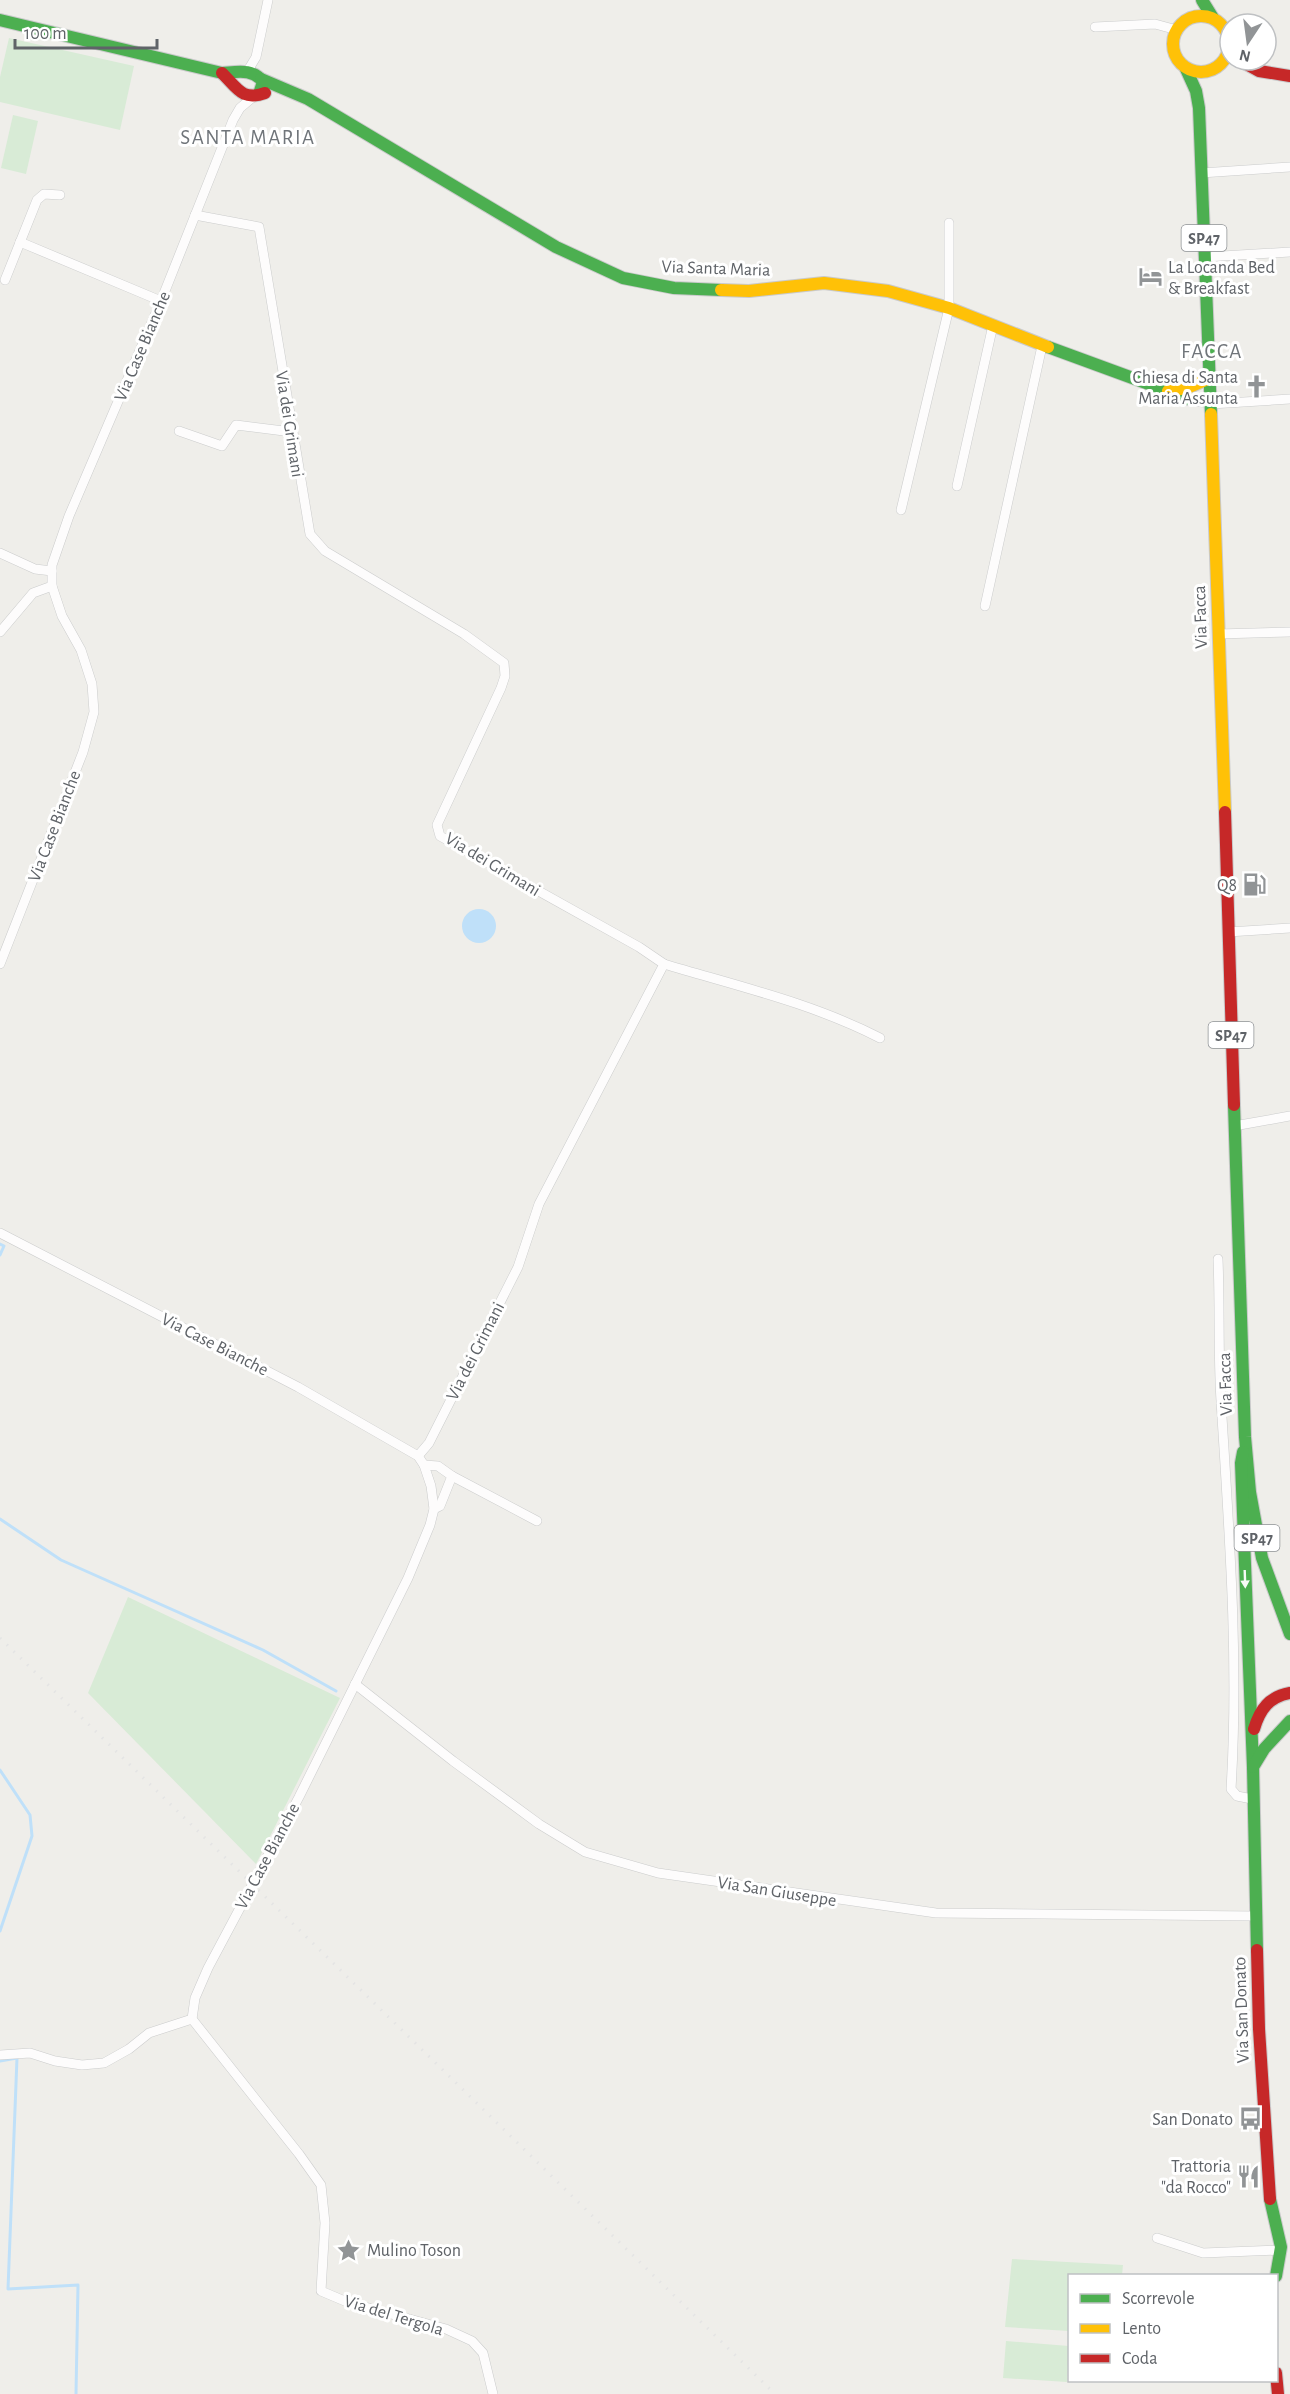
<svg xmlns="http://www.w3.org/2000/svg" width="1290" height="2394" viewBox="0 0 1290 2394" font-family="'Alegreya Sans',sans-serif">
  <style>
    .green { fill: #d8ebd6 }
    .water { fill: #bfe0f9 }
    .lines { fill: none; stroke-linecap: round; stroke-linejoin: round }
    .stream { stroke: #bfe0f9; stroke-width: 3 }
    .street-casing { stroke: #cbcccc; stroke-width: 10 }
    .fast-casing { stroke: #cacacb; stroke-width: 14 }
    .slow-casing { stroke: #cacacb; stroke-width: 14 }
    .jam-casing { stroke: #cacacb; stroke-width: 14 }
    .street { stroke: #fdfcfc; stroke-width: 9 }
    .fast { stroke: #4caf50; stroke-width: 12 }
    .slow { stroke: #ffc107; stroke-width: 12 }
    .jam { stroke: #c62828; stroke-width: 12 }
    .rail { stroke: #e4e4e4; stroke-width: 3; stroke-dasharray: 1.5 8; stroke-linecap: butt }
    .oneway { fill: #f6fbf6 }
    .labels { text-anchor: middle; stroke-width: 6; stroke-linejoin: round; paint-order: stroke }
    .shield { fill: #fff; stroke: #8f9295; stroke-width: 1.5 }
    .shield-label { font-size: 16px; font-weight: bold; fill: #5f6368 }
    .poi-label { font-size: 18px; fill: #5f6368; stroke: #fff; text-anchor: end }
    .street-label { font-size: 18px; fill: #5f6368; stroke: #fff }
    .quarter-label { font-size: 21px; letter-spacing: 1.5px; fill: #70757a; stroke: #fff }
  </style>
  <rect width="100%" height="100%" fill="#efeeea"/>
  <g class="green">
    <polygon points="9,38 134,66 120,130 0,102 0,77"/>
    <polygon points="13,115 38,121 26,174 1,168"/>
    <polygon points="128,1597 340,1698 256,1864 88,1693"/>
    <polygon points="1012,2259 1123,2265 1122,2275 1070,2276 1069,2331 1005,2327"/>
    <polygon points="1006,2341 1069,2346 1067,2382 1003,2378"/>
  </g>
  <circle class="water" cx="479" cy="926" r="17"/>
  <g class="lines">
    <g class="stream">
      <polyline points="0,1244 4,1246 0,1255"/>
      <polyline points="0,1519 61,1560 263,1650 336,1691"/>
      <polyline points="0,1770 30,1815 32,1836 0,1931"/>
      <polyline points="0,2061 17,2058 8,2289 78,2285 76,2394"/>
    </g>
    <defs>
      <g id="street">
        <polyline points="1095,27 1155,24 1177,30"/>
        <polyline points="247,72 256,57 268,0"/>
        <polyline points="1201,173 1290,167"/>
        <polyline points="195,215 259,227 310,534 325,551 464,634 504,663 505,676 501,688 437,825 440,836 639,947 664,964 539,1204 518,1267 429,1443 418,1456"/>
        <polyline points="20,242 161,301"/>
        <polyline points="1205,257 1290,252"/>
        <polyline points="5,280 37,200 44,194 60,195"/>
        <polyline points="1211,404 1290,399"/>
        <polyline points="179,431 222,446 236,425 292,432"/>
        <polyline points="957,486 993,325"/>
        <polyline points="901,510 949,308 949,223"/>
        <polyline points="0,553 35,569 52,571"/>
        <polyline points="985,606 1042,346"/>
        <polyline points="0,632 33,593 52,586"/>
        <polyline points="1218,634 1290,632"/>
        <polyline points="1228,932 1290,928"/>
        <polyline points="0,964 83,752 94,712 92,684 81,650 62,616 52,586 52,565 69,516 161,301 233,120 240,108 253,97"/>
        <path d="M 664,964 C 737,986 812,1003 880,1038"/>
        <polyline points="1234,1126 1290,1116"/>
        <polyline points="0,1233 298,1387 418,1456 424,1465 431,1486 434,1509 430,1525 408,1578 299,1797 208,1968 195,1998 192,2019 149,2033 129,2049 104,2063 82,2065 55,2061 30,2053 0,2055"/>
        <path d="M 1218,1259 C 1220,1306 1218,1354 1221,1401 C 1229,1530 1239,1659 1231,1789 L 1237,1796 L 1252,1799"/>
        <polyline points="424,1465 438,1466 452,1476 440,1506 434,1509"/>
        <polyline points="452,1476 537,1521"/>
        <polyline points="355,1684 453,1761 539,1824 585,1852 658,1873 936,1913 1256,1916"/>
        <polyline points="192,2019 299,2154 321,2185 325,2223 321,2291 347,2302 446,2329 472,2341 483,2353 493,2394"/>
        <polyline points="1157,2238 1203,2253 1281,2250"/>
      </g>
      <g id="fast">
        <polyline points="1202,0 1213,18"/>
        <path d="M 0,20 L 222,73 C 237,72 253,68 263,82 L 259,94"/>
        <polyline points="1229,53 1230,54"/>
        <polyline points="1186,69 1196,91 1199,108 1211,414"/>
        <polyline points="261,79 308,99 556,247 623,278 674,288 721,290"/>
        <path d="M 1048,347 L 1168,391 C 1183,399 1194,401 1211,400"/>
        <polyline points="1234,1105 1245,1437 1250,1492 1262,1558 1290,1634"/>
        <polyline points="1243,1452 1241,1463 1253,1767 1257,1950"/>
        <polyline points="1253,1767 1264,1749 1290,1721"/>
        <polyline points="1270,2199 1281,2247 1276,2276"/>
      </g>
      <g id="slow">
        <circle cx="1201" cy="44" r="28"/>
        <polyline points="721,290 749,291 824,283 888,291 949,308 1048,347"/>
        <polyline points="1168,391 1187,388 1210,378"/>
        <polyline points="1211,414 1225,812"/>
      </g>
      <g id="jam">
        <polyline points="1239,60 1259,71 1290,76"/>
        <path d="M 222,73 C 238,89 242,101 265,93"/>
        <polyline points="1225,812 1234,1105"/>
        <path d="M 1254,1729 C 1260,1709 1269,1697 1290,1693"/>
        <polyline points="1257,1950 1259,2029 1270,2199"/>
        <polyline points="1276,2373 1278,2394"/>
      </g>
    </defs>
    <use href="#street" class="street-casing"/>
    <use href="#fast" class="fast-casing"/>
    <use href="#slow" class="slow-casing"/>
    <use href="#jam" class="jam-casing"/>
    <use href="#street" class="street"/>
    <use href="#fast" class="fast"/>
    <use href="#slow" class="slow"/>
    <use href="#jam" class="jam"/>
    <polyline class="rail" points="0,1638 775,2394"/>
  </g>
  <defs><path id="oneway-solid" d="M-6-.8H1V-3.2L6.5 0L1 3.2V.8H-6Z" transform="scale(1.5)"/></defs>
  <use class="oneway" href="#oneway-solid" transform="translate(1245 1579) rotate(88)"/>
  <defs>
    <symbol id="hotel-bare" viewBox="-9 -9 18 18"><path d="M-6-4.5h1.5V1H6V5H4.5V3h-9V5H-6ZM-4 0a1.8 1.8 0 1 1 3.6 0ZM.5 0V-2.5h3Q6-2.5 6 0Z" fill="#919496" stroke="#fff" stroke-width="2.5" paint-order="stroke"/></symbol>
    <symbol id="church-bare" viewBox="-9 -9 18 18"><path d="M-1.2-6h2.4v3.5h3.3v2.4h-3.3V6h-2.4V-.1h-3.3v-2.4h3.3Z" fill="#919496" stroke="#fff" stroke-width="2.5" paint-order="stroke"/></symbol>
    <symbol id="fuel-bare" viewBox="-9 -9 18 18"><path d="M-5.5-6h7V0h2V4h1.3V-2.5L3-4.5l.8-.8L6-3V5H2.5V1h-1V6h-7ZM-4.2-4.7v3.2H.2V-4.7Z" fill="#919496" stroke="#fff" stroke-width="2.5" paint-order="stroke"/></symbol>
    <symbol id="bus-bare" viewBox="-9 -9 18 18"><path d="M-5-6H5V4H4V6H2V4H-2V6H-4V4H-5ZM-3.5-4V0h7V-4ZM-3.5 1.2v1.5H-2V1.2ZM2 1.2v1.5H3.5V1.2Z" fill="#919496" stroke="#fff" stroke-width="2.5" paint-order="stroke"/></symbol>
    <symbol id="restaurant-bare" viewBox="-9 -9 18 18"><path d="M-5-6h1v4h1v-4h1v4h1v-4h1v5L-1.5 .5V6h-2V.5L-5-1ZM5-6V6H3V1.5H1.5Q1.5-4 5-6Z" fill="#919496" stroke="#fff" stroke-width="2.5" paint-order="stroke"/></symbol>
    <symbol id="sight-bare" viewBox="-9 -9 18 18"><path d="M0-6L1.8-2.2L6-1.7L2.9 1.2L3.7 5.4L0 3.3L-3.7 5.4L-2.9 1.2L-6-1.7L-1.8-2.2Z" fill="#919496" stroke="#fff" stroke-width="2.5" paint-order="stroke"/></symbol>
  </defs>
  <g fill-rule="evenodd">
    <use href="#hotel-bare" x="1134" y="260" width="33" height="33"/>
    <use href="#church-bare" x="1240" y="370" width="33" height="33"/>
    <use href="#fuel-bare" x="1238" y="868" width="33" height="33"/>
    <use href="#bus-bare" x="1234" y="2102" width="33" height="33"/>
    <use href="#restaurant-bare" x="1232" y="2160" width="33" height="33"/>
    <use href="#sight-bare" x="332" y="2234" width="33" height="33"/>
  </g>
  <g class="labels">
    <g class="shield">
      <rect x="1181.5" y="225" width="45" height="26" rx="4.5"/>
      <rect x="1208.5" y="1022" width="45" height="26" rx="4.5"/>
      <rect x="1234.5" y="1525" width="45" height="26" rx="4.5"/>
    </g>
    <g class="shield-label">
      <text x="1204" y="244">SP47</text>
      <text x="1231" y="1041">SP47</text>
      <text x="1257" y="1544">SP47</text>
    </g>
    <g class="poi-label">
      <text x="1168" y="273" text-anchor="start">La Locanda Bed<tspan x="1168" dy="21">&amp; Breakfast</tspan></text>
      <text x="1238" y="383">Chiesa di Santa<tspan x="1238" dy="21">Maria Assunta</tspan></text>
      <text x="1237" y="891">Q8</text>
      <text x="1233" y="2125">San Donato</text>
      <text x="1231" y="2172">Trattoria<tspan x="1231" dy="21">"da Rocco"</tspan></text>
      <text x="367" y="2256" text-anchor="start">Mulino Toson</text>
    </g>
    <g class="street-label">
      <text transform="translate(716 268) rotate(2)" y="6">Via Santa Maria</text>
      <text transform="translate(142 346) rotate(-67)" y="6">Via Case Bianche</text>
      <text transform="translate(290 424) rotate(81)" y="6">Via dei Grimani</text>
      <text transform="translate(1200 617) rotate(-92)" y="6">Via Facca</text>
      <text transform="translate(54 826) rotate(-69)" y="6">Via Case Bianche</text>
      <text transform="translate(493 864) rotate(31)" y="6">Via dei Grimani</text>
      <text transform="translate(215 1344) rotate(27)" y="6">Via Case Bianche</text>
      <text transform="translate(475 1351) rotate(-63)" y="6">Via dei Grimani</text>
      <text transform="translate(1225 1384) rotate(-92)" y="6">Via Facca</text>
      <text transform="translate(267 1856) rotate(-62)" y="6">Via Case Bianche</text>
      <text transform="translate(777 1891) rotate(9)" y="6">Via San Giuseppe</text>
      <text transform="translate(1241 2010) rotate(-92)" y="6">Via San Donato</text>
      <text transform="translate(394 2315) rotate(17)" y="6">Via del Tergola</text>
    </g>
    <g class="quarter-label">
      <text x="248" y="144">SANTA MARIA</text>
      <text x="1212" y="358">FACCA</text>
    </g>
  </g>
  <rect x="1068" y="2274" width="210" height="108" fill="#ffffff" stroke="#bfc1c3" stroke-width="1.5"/>
  <rect x="1080" y="2294" width="30" height="9" fill="#4caf50" stroke="#bfc1c3" stroke-width="1.5"/>
  <text x="1122" y="2304" font-size="18" fill="#5f6368">Scorrevole</text>
  <rect x="1080" y="2324" width="30" height="9" fill="#ffc107" stroke="#bfc1c3" stroke-width="1.5"/>
  <text x="1122" y="2334" font-size="18" fill="#5f6368">Lento</text>
  <rect x="1080" y="2354" width="30" height="9" fill="#c62828" stroke="#bfc1c3" stroke-width="1.5"/>
  <text x="1122" y="2364" font-size="18" fill="#5f6368">Coda</text>
  <g transform="translate(1248 42) rotate(193)"><circle r="28" fill="#ffffff" stroke="#bfc1c3" stroke-width="1.5"/>
  <path d="M0-4.5L10 22L0 15L-10 22Z" fill="#919496"/>
  <text y="-9" font-size="16" font-weight="bold" text-anchor="middle" fill="#5f6368">N</text>
  </g>
  <path d="M15 39v9h142v-9" fill="none" stroke="#5f6368" stroke-width="3"/>
  <text x="24" y="39" font-size="18" fill="#5f6368" stroke="#ffffff" stroke-width="4.5" paint-order="stroke">100 m</text>
</svg>
